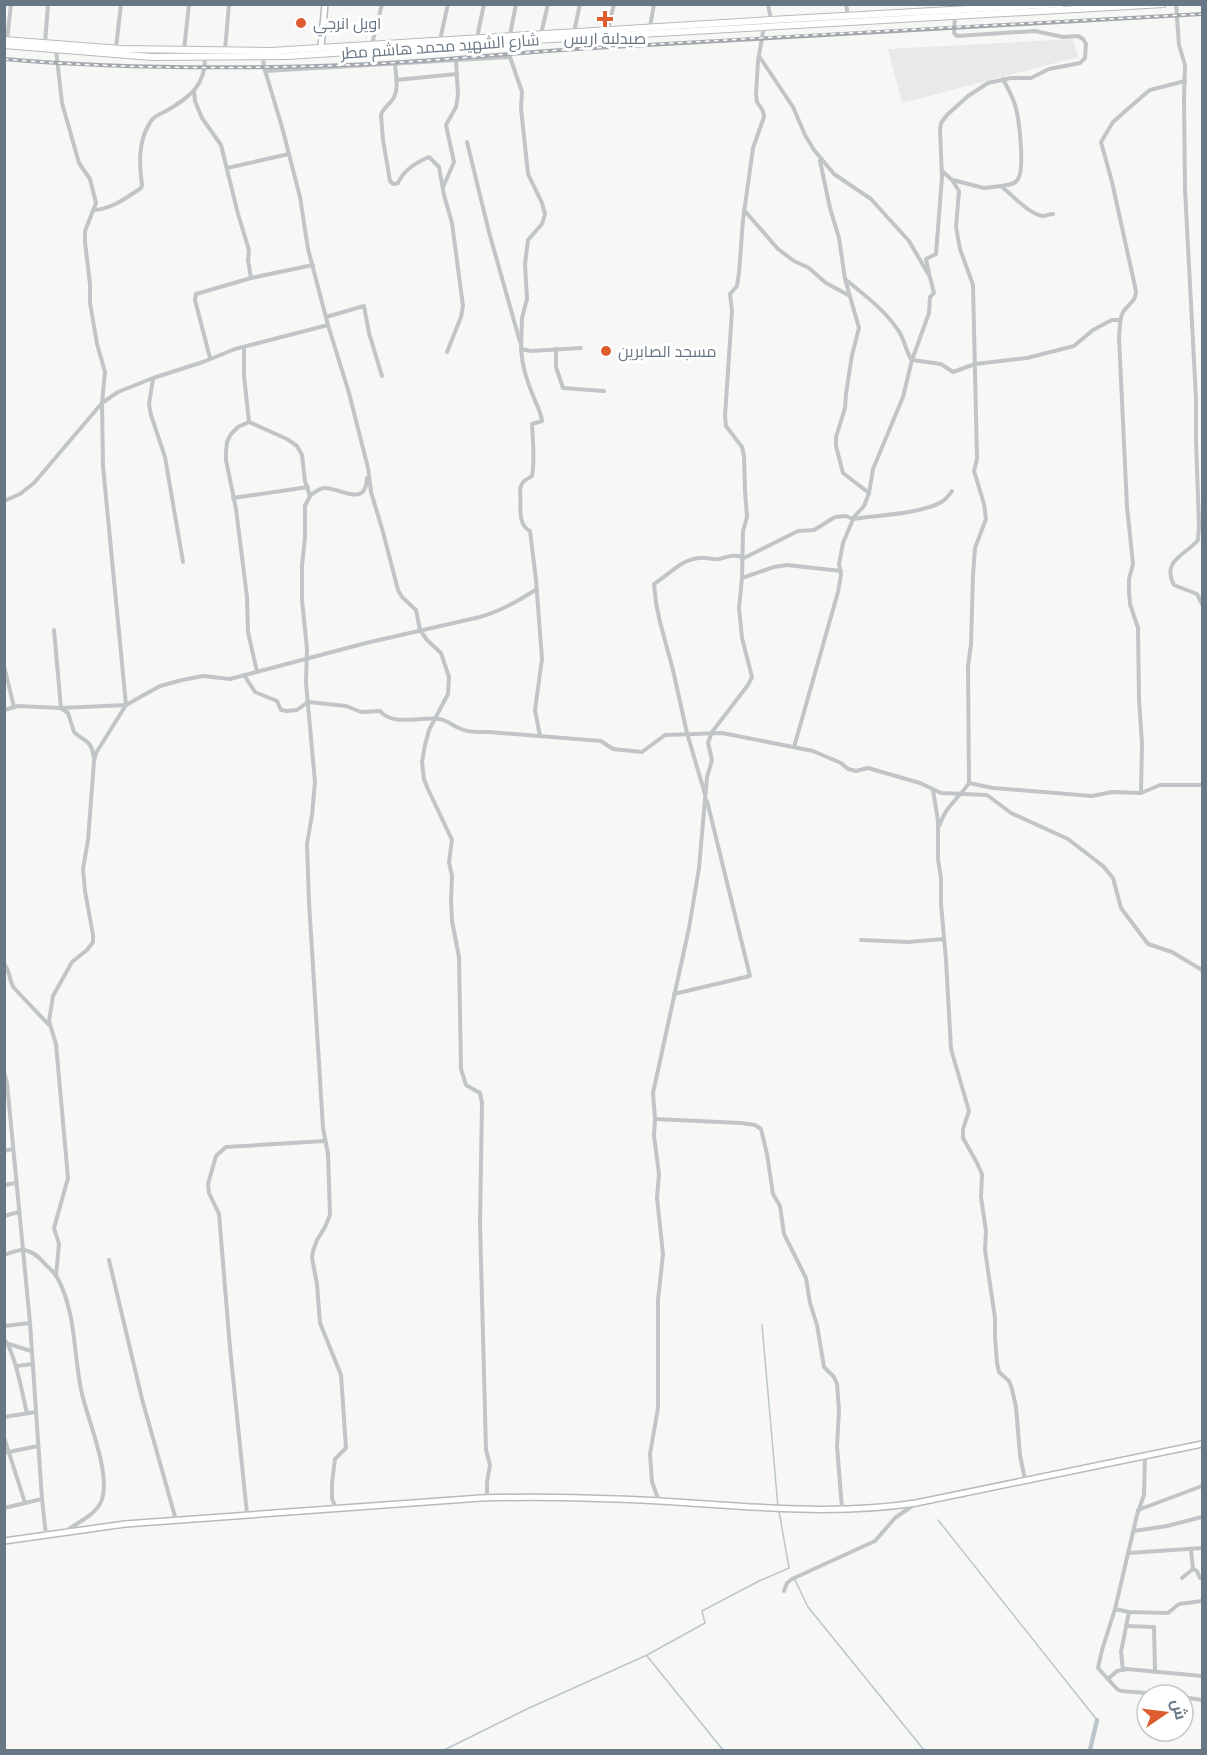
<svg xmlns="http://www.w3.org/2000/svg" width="1207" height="1755" viewBox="0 0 1207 1755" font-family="'Titillium Web',Cairo,sans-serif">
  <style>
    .built { fill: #e8e9e8 }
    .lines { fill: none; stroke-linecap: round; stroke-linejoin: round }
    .stream { stroke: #bbc5ca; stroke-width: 1.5 }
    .canal { stroke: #bbc5ca; stroke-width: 4.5 }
    .secondary-casing { stroke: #b6babf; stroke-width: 8 }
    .primary-casing { stroke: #b6babe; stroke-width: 8 }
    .street { stroke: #c1c5c8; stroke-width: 4 }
    .secondary { stroke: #fff; stroke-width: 5 }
    .primary { stroke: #fff; stroke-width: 6 }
    .rail-casing { stroke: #a2a8ae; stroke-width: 4 }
    .rail { stroke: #fff; stroke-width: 1.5; stroke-dasharray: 4.5; stroke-linecap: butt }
    .poi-dot { fill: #dd5d30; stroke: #fff; stroke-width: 2 }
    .labels { text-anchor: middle; stroke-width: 6; stroke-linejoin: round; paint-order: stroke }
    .poi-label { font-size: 16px; fill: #687785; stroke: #fff; text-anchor: start }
    .street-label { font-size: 16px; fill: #687785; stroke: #fff }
  </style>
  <rect width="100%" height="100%" fill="#f7f8f5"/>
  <polygon class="built" points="1073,39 1078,57 902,103 888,49"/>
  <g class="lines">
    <g class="stream">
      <polyline points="762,1325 778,1507"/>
      <polyline points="938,1520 1097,1720"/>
      <polyline points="795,1580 808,1607 924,1750"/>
      <polyline points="647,1656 723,1750"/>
      <polyline points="444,1750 527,1709 647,1655 705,1623 702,1611 759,1581 789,1568 779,1511"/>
    </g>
    <polyline class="canal" points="1090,1750 1097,1720"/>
    <defs>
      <g id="secondary">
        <polyline points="321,47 325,4"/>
        <path d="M 4,1541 L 125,1524 L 481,1498 C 541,1496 601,1498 660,1501 C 745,1506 831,1516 916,1503 L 1202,1444"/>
      </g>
      <g id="primary">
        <polyline points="4,40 121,49 271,51 771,20 1061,4"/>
        <polyline points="4,45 152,57 288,56 483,43 1163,4"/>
      </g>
    </defs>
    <use href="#secondary" class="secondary-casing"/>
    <use href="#primary" class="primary-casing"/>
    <g class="street">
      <polyline points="768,4 771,20"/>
      <polyline points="846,4 848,16"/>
      <path d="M 1176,4 L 1179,45 L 1185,65 L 1184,99 L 1185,189 L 1196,399 L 1196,441 L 1199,526 L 1198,540 C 1186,555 1161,560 1174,585 L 1197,594 L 1202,604"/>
      <polyline points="650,27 654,4"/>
      <polyline points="608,29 614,4"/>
      <polyline points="574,32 580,4"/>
      <polyline points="541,34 548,4"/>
      <polyline points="510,35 516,4"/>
      <polyline points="477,38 484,4"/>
      <polyline points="7,40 11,4"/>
      <polyline points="440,40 448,4"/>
      <polyline points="510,42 510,57 522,92 521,108 528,174 542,203 545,214 542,224 528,240 525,264 527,299 522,318 521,349 531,351 581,348"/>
      <polyline points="45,43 48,4"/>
      <polyline points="372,44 382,4"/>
      <polyline points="116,48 121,4"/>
      <polyline points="56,50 62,103 79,163 90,179 96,203 85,231 85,242 90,284 90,303 97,344 105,372 102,403 103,466 126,705 96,753 94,761 88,840 83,869 85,891 93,935 93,942 87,950 72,962 53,996 49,1021 56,1044 68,1178 54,1228 59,1244 56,1276"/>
      <polyline points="184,50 189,4"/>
      <polyline points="225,50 229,4"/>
      <polyline points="263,56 264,67 282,127 300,197 308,249 328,325 349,393 368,468 371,492 383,532 398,590 402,597 416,610 420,630 427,640 441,653 449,677 448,694 429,730 425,745 422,762 424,779 427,787 452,840 449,862 452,876 451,901 452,921 459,957 461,1069 466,1085 480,1093 482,1103 480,1223 486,1450 490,1465 487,1482 487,1498"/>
      <polyline points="759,56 793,107 805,135 814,150 834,174 871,199 909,241 930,277 934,293 930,297 929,313 912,360 903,397 873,469 869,493 864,506 854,517 843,543 839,564 841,575 838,592 794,747"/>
      <path d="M 395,64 C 396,74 399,90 393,99 C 389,105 383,108 381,115 L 383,140 L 390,181 L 393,184 L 398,183 C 403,171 417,162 429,157 L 439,167 L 444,195 L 452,223 L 463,306 L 461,317 L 447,352"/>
      <polyline points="265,71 510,57"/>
      <polyline points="396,80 457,74"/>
      <polyline points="194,91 195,101 202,118 221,145 238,214 249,250 248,260 251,278"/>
      <polyline points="467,142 489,232 520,342"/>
      <polyline points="820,161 830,208 839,238 845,279 859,328 852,355 846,394 845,408 836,437 836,446 843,473 869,493"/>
      <polyline points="227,168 289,154"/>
      <path d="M 953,180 L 984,188 L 1001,186 C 1011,194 1030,215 1043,216 C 1045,216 1050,214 1053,214"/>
      <polyline points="444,185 454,162 446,125 456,107 458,95 456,60"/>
      <path d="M 1001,186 C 1007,185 1015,185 1018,179 C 1025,169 1019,117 1015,105 C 1012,95 1007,87 1003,79"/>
      <path d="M 94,210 C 112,209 126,198 141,188 L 142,185 C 139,163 138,140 151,121 C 155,115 161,114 166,111 C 189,98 206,85 205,57"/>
      <polyline points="744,210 778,249 794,261 809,268 826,283 850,296"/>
      <polyline points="929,273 926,259 936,254 942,177 940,130 941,123 947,115 968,96 988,83 1011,78 1031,78 1049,69 1080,63 1085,58 1086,44 1083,39 1078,36 1063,37 1035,31 957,36 954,33 955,16"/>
      <path d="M 845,279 C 864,295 884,309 898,330 C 905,339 905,351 912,360 L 941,364 L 953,372 L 975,364 L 1027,358 L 1074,346 L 1093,330 L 1106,323 L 1112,320 L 1120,320"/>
      <polyline points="326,317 364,306 369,333 382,376"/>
      <polyline points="244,347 244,376 249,422 287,439 297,446 302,455 305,481 310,496 305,506 305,538 302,565 302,600 307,649 306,683 315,782 312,815 307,844 309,902 323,1128 328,1154 330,1215 325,1227 317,1240 313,1251 312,1258 317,1284 320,1323 341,1375 346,1448 335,1459 332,1483 332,1499 336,1508"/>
      <path d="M 521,349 C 522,366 527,382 534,398 C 537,406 541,412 542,421 L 532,424 C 533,442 535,459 532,476 C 525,480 521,482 520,490 C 522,503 516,524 530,531 L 536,580 L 542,659 L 535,710 L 540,736"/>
      <polyline points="556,349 556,367 563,388 604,391"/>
      <polyline points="210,358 195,300 196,294 251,278 313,265"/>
      <polyline points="153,379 149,404 151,415 165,457 183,562"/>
      <polyline points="249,422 238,427 231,434 227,442 226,451 226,460 236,509 247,597 248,632 257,672"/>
      <path d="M 311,495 C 315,492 318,489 324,488 C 339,487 366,509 367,478"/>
      <polyline points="233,498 308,487"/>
      <polyline points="4,501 20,494 34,483 102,403 118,392 153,378 203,362 235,349 328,325"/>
      <path d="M 742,559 L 798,531 L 814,530 L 835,517 L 846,516 L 853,519 C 877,515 923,514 943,501 C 947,498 949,495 952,491"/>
      <polyline points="742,578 774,567 787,565 841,571"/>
      <path d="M 54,630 L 61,708 L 68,713 L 74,732 C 86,743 91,739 94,758"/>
      <polyline points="4,666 14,707"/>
      <path d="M 244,675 L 255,692 L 277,701 L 281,710 L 287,711 L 297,710 L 308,702 L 346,706 L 361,712 L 380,711 C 393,727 421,716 439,719 C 447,720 453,726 461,729 C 470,733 479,732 489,732 L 601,741 L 613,749 L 642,752 L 665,735 L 722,733 L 813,751 L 841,763 L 848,769 L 856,771 L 868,768 L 920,783 L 941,793 L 987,795 L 1011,813 L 1068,839 L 1103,866 L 1113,878 L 1121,908 L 1148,944 L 1172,952 L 1202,970"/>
      <path d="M 4,710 L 18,706 L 61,708 L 126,705 L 160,686 L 182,680 L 203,676 L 230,679 L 366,643 L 480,617 C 501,611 518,601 537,589"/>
      <polyline points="969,783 993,788 1092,796 1112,792 1141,793 1160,785 1202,785"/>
      <polyline points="933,790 938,821 938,859 941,878 941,904 946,960 951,1049 969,1111 963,1129 963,1138 977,1163 982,1174 981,1197 986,1231 985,1250 995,1318 995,1337 997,1363 999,1372 1009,1381 1012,1389 1016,1407 1020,1455 1025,1480"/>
      <path d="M 1141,793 L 1142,744 L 1139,699 L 1138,628 L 1130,604 L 1129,591 L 1129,579 L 1133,564 L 1127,507 L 1119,337 C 1120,329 1119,320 1123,312 C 1128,304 1136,302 1136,291 L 1112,182 L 1101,142 L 1113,122 L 1145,94 L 1150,90 L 1185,81"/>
      <path d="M 705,794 L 687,733 L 673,670 L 660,622 L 656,603 L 654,584 C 670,574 680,560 699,558 C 706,557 713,560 719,559 C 727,557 734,554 742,557"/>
      <path d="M 939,826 C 947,804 957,801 969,783 L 968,666 L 971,644 L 973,575 L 975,548 L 986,519 L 984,504 L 974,471 L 977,459 L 973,285 L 960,249 L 956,227 L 959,191 L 952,180 L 942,171"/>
      <polyline points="861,940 908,942 944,939"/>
      <path d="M 4,964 C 10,970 9,981 14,988 L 49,1025"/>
      <polyline points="674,994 750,976 707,801"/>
      <polyline points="4,1072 7,1083 30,1323 42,1499 46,1535"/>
      <polyline points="655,1119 741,1123 755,1125 761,1129 767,1154 773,1194 780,1206 784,1234 806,1278 810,1303 817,1325 824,1367 834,1377 837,1384 839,1410 837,1446 842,1509"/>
      <polyline points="4,1151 12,1149"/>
      <polyline points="4,1185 16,1183"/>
      <polyline points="4,1216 19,1212"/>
      <path d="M 4,1255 C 10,1253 17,1250 22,1250 C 32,1250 39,1257 45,1264 C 49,1268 54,1272 57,1277 C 77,1314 73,1355 82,1394 C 88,1420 112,1476 101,1502 C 95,1515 77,1523 66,1531"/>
      <polyline points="109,1260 142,1399 176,1520"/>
      <polyline points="4,1326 30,1323"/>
      <path d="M 4,1339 C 16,1354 22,1394 27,1413"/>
      <polyline points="9,1344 31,1351"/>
      <polyline points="16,1366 33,1364"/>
      <polyline points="4,1417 36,1412"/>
      <polyline points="4,1437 25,1503"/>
      <polyline points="4,1453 38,1446"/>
      <polyline points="1145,1456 1144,1495 1137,1515 1115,1609 1102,1650 1098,1668 1117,1689 1121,1691 1172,1695"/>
      <polyline points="659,1501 652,1482 650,1454 658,1408 658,1300 663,1254 657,1198 659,1174 654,1136 655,1119 653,1093 689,928 699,868 707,777 712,760 708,743 712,732 748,685 752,677 742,638 739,608 742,578 743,531 747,517 745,491 744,456 742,447 726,426 725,416 732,311 730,294 737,286 739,273 743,220 753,148 764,117 763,111 757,102 756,94 758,61 764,26"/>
      <polyline points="4,1508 42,1499"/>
      <polyline points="1138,1510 1202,1486"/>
      <polyline points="247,1514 230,1348 219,1214 209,1193 208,1184 216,1156 226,1147 325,1141"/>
      <polyline points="1134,1531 1167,1526 1202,1517"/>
      <polyline points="1191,1550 1193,1569 1197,1571 1200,1578 1202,1578"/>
      <polyline points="1129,1553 1202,1548"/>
      <polyline points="1182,1578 1193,1569"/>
      <polyline points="784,1591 787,1583 792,1579 875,1541 895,1518 915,1504"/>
      <polyline points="1115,1609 1129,1612 1168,1613 1179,1604 1202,1601"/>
      <polyline points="1126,1626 1154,1627 1155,1672"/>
      <polyline points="1123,1670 1121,1652 1129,1612"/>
      <polyline points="1108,1679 1117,1671 1127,1669 1202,1676"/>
      <polyline points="1183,1697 1202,1700"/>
    </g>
    <use href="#secondary" class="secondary"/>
    <use href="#primary" class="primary"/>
    <defs>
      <path id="rail" d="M 4,59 C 119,69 233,69 348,65 C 424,62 500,54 576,49 C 785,36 994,25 1202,14"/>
    </defs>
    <use href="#rail" class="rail-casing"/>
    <use href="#rail" class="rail"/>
  </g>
  <g class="poi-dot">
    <path d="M602 10h6v6h6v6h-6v6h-6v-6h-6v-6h6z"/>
    <circle cx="301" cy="23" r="6"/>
    <circle cx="606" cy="351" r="6"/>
  </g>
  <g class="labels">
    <g class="poi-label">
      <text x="313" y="29">اويل انرجي</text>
      <text x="605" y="44" text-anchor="middle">صيدلية اريس</text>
      <text x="618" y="357">مسجد الصابرين</text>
    </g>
    <g class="street-label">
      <text transform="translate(440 46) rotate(-4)" y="6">شارع الشهيد محمد هاشم مطر</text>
    </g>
  </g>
  <rect width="1207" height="1755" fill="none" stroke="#687785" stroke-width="12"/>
  <g transform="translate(1165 1713) rotate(76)"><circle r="28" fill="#ffffff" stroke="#c3c9ce" stroke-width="1.5"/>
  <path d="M0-4.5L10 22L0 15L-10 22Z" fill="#dd5d30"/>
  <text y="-9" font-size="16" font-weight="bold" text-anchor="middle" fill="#687785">ش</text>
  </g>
</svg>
